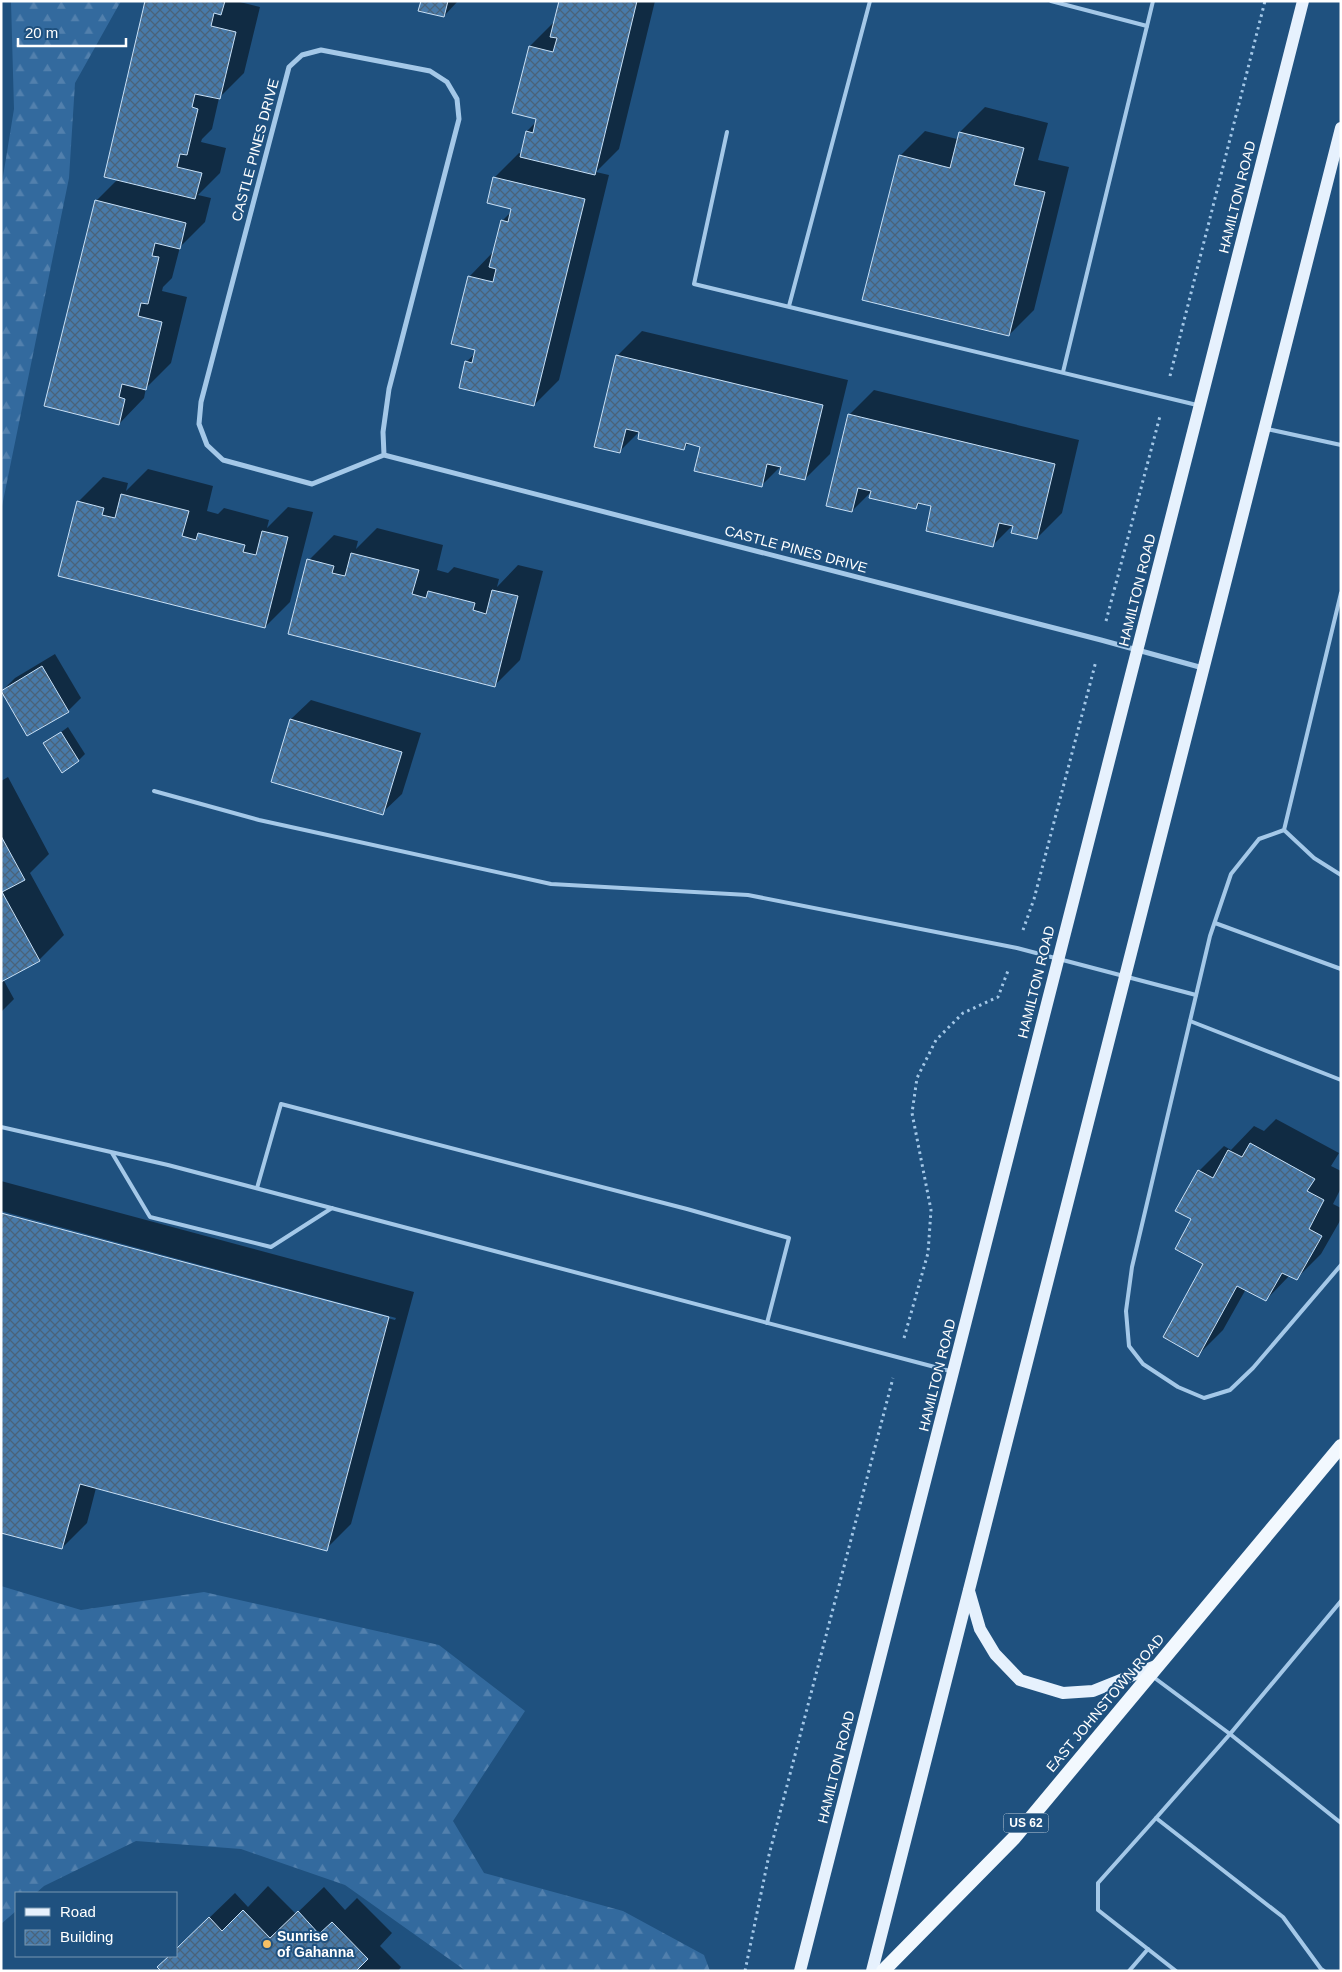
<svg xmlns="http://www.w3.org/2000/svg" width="1342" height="1972" viewBox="0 0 1342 1972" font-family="Arial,sans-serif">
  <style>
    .forest { fill: url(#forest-firs) }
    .shadow { fill: #0007 }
    .building { fill: url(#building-cross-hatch); stroke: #c8e0f6 }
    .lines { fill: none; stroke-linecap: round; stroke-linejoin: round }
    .path { stroke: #a4c8e8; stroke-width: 3; stroke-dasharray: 2.5 4; stroke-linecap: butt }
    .service { stroke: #a4c8e8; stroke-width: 4 }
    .minor { stroke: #a4c8e8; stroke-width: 5 }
    .primary { stroke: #e6f1fd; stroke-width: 12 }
    .trunk { stroke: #f2f8fe; stroke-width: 14 }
    .poi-dot { fill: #f6c064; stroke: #1f517f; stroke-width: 2 }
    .labels { text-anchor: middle; stroke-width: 4; stroke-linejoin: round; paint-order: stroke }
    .shield { fill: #1f517f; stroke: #bccbd9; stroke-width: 1 }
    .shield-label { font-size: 12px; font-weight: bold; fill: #fff }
    .street-label { font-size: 14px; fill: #fff; stroke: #1f517f }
    .poi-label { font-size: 14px; font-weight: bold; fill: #fff; stroke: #1f517f; text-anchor: start }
  </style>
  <defs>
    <pattern id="forest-firs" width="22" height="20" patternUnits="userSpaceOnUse" patternTransform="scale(1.25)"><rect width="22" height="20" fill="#336a9e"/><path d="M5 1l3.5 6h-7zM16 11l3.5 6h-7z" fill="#5280ad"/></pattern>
    <pattern id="building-cross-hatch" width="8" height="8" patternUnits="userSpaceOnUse" patternTransform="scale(1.25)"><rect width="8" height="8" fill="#487aa9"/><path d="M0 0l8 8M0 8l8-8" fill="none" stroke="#4a637a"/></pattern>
  </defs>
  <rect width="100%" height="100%" fill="#1f517f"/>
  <g class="forest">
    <polygon points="11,1 121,1 75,83 69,178 1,511 1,189 14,109"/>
    <polygon points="1,1586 81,1610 204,1592 439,1645 525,1711 453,1821 484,1873 623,1911 704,1955 710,1971 466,1971 345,1885 241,1849 136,1841 44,1886 36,1893 16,1893 16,1911 1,1924"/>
  </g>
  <g class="shadow">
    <polygon points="146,1 236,1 260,7 244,73 219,98 212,129 202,139 201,142 226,148 220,173 198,195 211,198 205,222 180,247 172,278 163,287 162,291 187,297 171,363 146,388 144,398 119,424 96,201 118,179"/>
    <polygon points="422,1 458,1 444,16"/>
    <polygon points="560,1 655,1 619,149 596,172 609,175 559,380 534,405 466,362 476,353 469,277 494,251 502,221 512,211 512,208 494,178 519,153 522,154 527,131 536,122 537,118 513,112 530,46 555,21"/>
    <polygon points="985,107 1048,123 1038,160 1069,167 1034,310 1009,335 900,156 925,131 957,139 960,132"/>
    <polygon points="642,331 848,380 830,454 805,479 782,465 761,486 701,446 689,443 684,448 641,430 619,452 617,356"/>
    <polygon points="874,390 1079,440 1062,513 1037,538 1014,524 993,545 933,505 921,502 916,508 873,490 852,511 849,415"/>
    <polygon points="148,469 213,486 207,511 218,514 224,508 269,520 267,528 288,507 313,512 290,602 265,627 78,502 103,477 128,483 126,491"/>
    <polygon points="377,528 443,545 437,570 448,573 454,567 499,579 497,587 518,565 543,571 520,660 495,685 309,560 334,535 358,541 356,549"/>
    <polygon points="55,654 81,698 68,711 2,691 15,678"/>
    <polygon points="311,700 421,733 402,794 382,813 273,781 291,719"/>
    <polygon points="68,727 85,754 79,760 45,744"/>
    <polygon points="8,777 49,854 30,873 64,935 39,960 3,979 14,999 1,1012 1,781"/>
    <polygon points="1276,1119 1339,1153 1331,1166 1341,1171 1341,1188 1333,1204 1341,1208 1341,1219 1321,1254 1296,1279 1290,1275 1266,1300 1246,1289 1223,1330 1198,1355 1205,1263 1199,1171 1224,1146 1231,1150 1254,1126 1264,1131"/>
    <polygon points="1,1181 414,1292 351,1524 326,1549 96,1488 87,1523 62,1548 1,1214 395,1320 396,1318 1,1211"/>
    <polygon points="268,1886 296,1914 324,1887 345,1910 357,1898 392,1933 380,1946 401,1967 398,1971 163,1971 159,1967 170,1956 176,1956 176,1950 235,1893 248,1907"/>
  </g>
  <g class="building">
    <polygon points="145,1 225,1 221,15 214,13 211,26 236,32 220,99 195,94 192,107 198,109 187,155 180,154 177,167 202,173 195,199 104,177"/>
    <polygon points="421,1 448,1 444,17 418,11"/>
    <polygon points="559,1 637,1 595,175 520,157 526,131 533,133 536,119 512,113 529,46 553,52 557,38 550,37"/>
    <polygon points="959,132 1024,148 1014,185 1045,192 1009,336 862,300 899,155 950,168"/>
    <polygon points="493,177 585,199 534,406 459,388 465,361 472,363 475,350 451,344 468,276 493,282 496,269 489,267 501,220 508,222 511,209 487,203"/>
    <polygon points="95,200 186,223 180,249 155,243 152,256 159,257 148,304 141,303 138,316 162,322 146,390 122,384 119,397 125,399 119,425 44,406"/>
    <polygon points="616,355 823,405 805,480 779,474 781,467 767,464 762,487 694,471 700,447 686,443 684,450 638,439 639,432 626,429 620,453 594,447"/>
    <polygon points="848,414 1055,464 1037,539 1011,533 1013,526 999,523 993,547 926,531 931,506 918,503 916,509 869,498 871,491 858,488 852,512 826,506"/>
    <polygon points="121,494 189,511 182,536 196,540 198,533 245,545 243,552 256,555 262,531 288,537 265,628 58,576 77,501 104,508 102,515 115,518"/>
    <polygon points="351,553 419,570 412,594 426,598 428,591 475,603 473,610 486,614 492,590 518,596 495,687 288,634 307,559 334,566 332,573 345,576"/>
    <polygon points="42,666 69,712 27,736 1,691"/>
    <polygon points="290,719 402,752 383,815 271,782"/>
    <polygon points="61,732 79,761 62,773 43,743"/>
    <polygon points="1,836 25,880 2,892 40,961 1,982"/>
    <polygon points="1250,1143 1315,1179 1307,1191 1324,1200 1309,1229 1322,1236 1297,1280 1282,1273 1266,1301 1237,1286 1198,1357 1163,1337 1203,1264 1175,1249 1191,1219 1175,1211 1198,1170 1213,1178 1228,1150 1242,1157"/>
    <polygon points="1,1213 389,1317 327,1551 80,1484 62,1549 1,1533"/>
    <polygon points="243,1910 270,1938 298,1911 319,1934 332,1922 368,1959 356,1971 161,1971 157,1967 169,1956 176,1956 176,1949 209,1917 222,1931"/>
  </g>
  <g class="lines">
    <g class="path">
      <polyline points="1170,376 1265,1"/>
      <polyline points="1106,621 1160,416"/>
      <polyline points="1023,930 1034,899 1096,661"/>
      <polyline points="904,1338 928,1253 931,1210 912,1113 917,1078 936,1040 963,1013 998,997 1009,968"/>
      <polyline points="745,1971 769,1855 893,1378"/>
    </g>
    <g class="service">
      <polyline points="1051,1 1147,26 1063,372"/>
      <polyline points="1147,26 1153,1"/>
      <polyline points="727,132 694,284 1197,405"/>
      <polyline points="789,306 870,1"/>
      <polyline points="1267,429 1341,445"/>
      <polyline points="1341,593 1284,830 1259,839 1231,874 1210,936 1132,1267 1126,1311 1129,1346 1143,1364 1178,1387 1204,1398 1230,1390 1253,1368 1341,1265"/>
      <polyline points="154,791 259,820 551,884 748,895 1017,948 1196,995"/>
      <polyline points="1284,830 1314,858 1341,875"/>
      <polyline points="1215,923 1341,969"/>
      <polyline points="1190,1021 1341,1080"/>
      <polyline points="1,1127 168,1165 950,1371"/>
      <polyline points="112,1153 150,1217 271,1247 332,1208"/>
      <polyline points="257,1188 281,1104 687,1209 789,1238 767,1323"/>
      <polyline points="1152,1676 1230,1734 1341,1823"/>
      <polyline points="1156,1818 1230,1734 1341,1601"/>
      <polyline points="1129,1971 1148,1949"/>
      <polyline points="1176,1971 1098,1910 1098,1883 1156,1818 1283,1917 1321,1969 1324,1971"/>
    </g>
    <polyline class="minor" points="384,455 383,432 389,389 459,119 457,99 447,82 430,71 321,50 302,55 289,67 201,402 199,424 207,445 223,460 312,484 384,455 1101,640 1203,668"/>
    <g class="primary">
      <polyline points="969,1591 980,1629 995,1654 1020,1680 1063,1693 1093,1691 1158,1665"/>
      <polyline points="800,1971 1303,1"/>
      <polyline points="872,1971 1341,128"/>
    </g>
    <polyline class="trunk" points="883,1971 1014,1838 1341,1446"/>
  </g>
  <circle class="poi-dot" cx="267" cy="1944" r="5"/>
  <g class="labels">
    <rect class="shield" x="1003.5" y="1813.5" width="45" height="19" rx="4"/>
    <g class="shield-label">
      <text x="1026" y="1827">US 62</text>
    </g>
    <g class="street-label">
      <text transform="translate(255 150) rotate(-75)" y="5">CASTLE PINES DRIVE</text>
      <text transform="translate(1237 197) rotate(-76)" y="5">HAMILTON ROAD</text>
      <text transform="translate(796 549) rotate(15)" y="5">CASTLE PINES DRIVE</text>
      <text transform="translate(1137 590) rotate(-76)" y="5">HAMILTON ROAD</text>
      <text transform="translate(1036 982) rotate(-76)" y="5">HAMILTON ROAD</text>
      <text transform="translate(937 1375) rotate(-76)" y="5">HAMILTON ROAD</text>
      <text transform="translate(1105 1703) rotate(-50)" y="5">EAST JOHNSTOWN ROAD</text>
      <text transform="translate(836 1767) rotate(-76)" y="5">HAMILTON ROAD</text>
    </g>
    <g class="poi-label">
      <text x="277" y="1941">Sunrise<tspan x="277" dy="16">of Gahanna</tspan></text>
    </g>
  </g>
  <rect width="1342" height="1972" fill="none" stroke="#ffffff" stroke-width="5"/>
  <rect x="15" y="1892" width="162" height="65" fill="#1f517f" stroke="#7997b2"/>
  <rect x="25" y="1908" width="25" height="8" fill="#e6f1fd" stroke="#7997b2"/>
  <text x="60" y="1917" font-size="15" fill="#ffffff">Road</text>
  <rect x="25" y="1930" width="25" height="15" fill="url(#building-cross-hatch)" stroke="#7997b2"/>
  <text x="60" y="1942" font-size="15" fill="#ffffff">Building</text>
  <path d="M18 38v8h108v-8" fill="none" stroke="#ffffff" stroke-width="2.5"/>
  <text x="25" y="38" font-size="15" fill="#ffffff" stroke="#1f517f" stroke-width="4" paint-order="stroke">20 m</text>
</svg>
